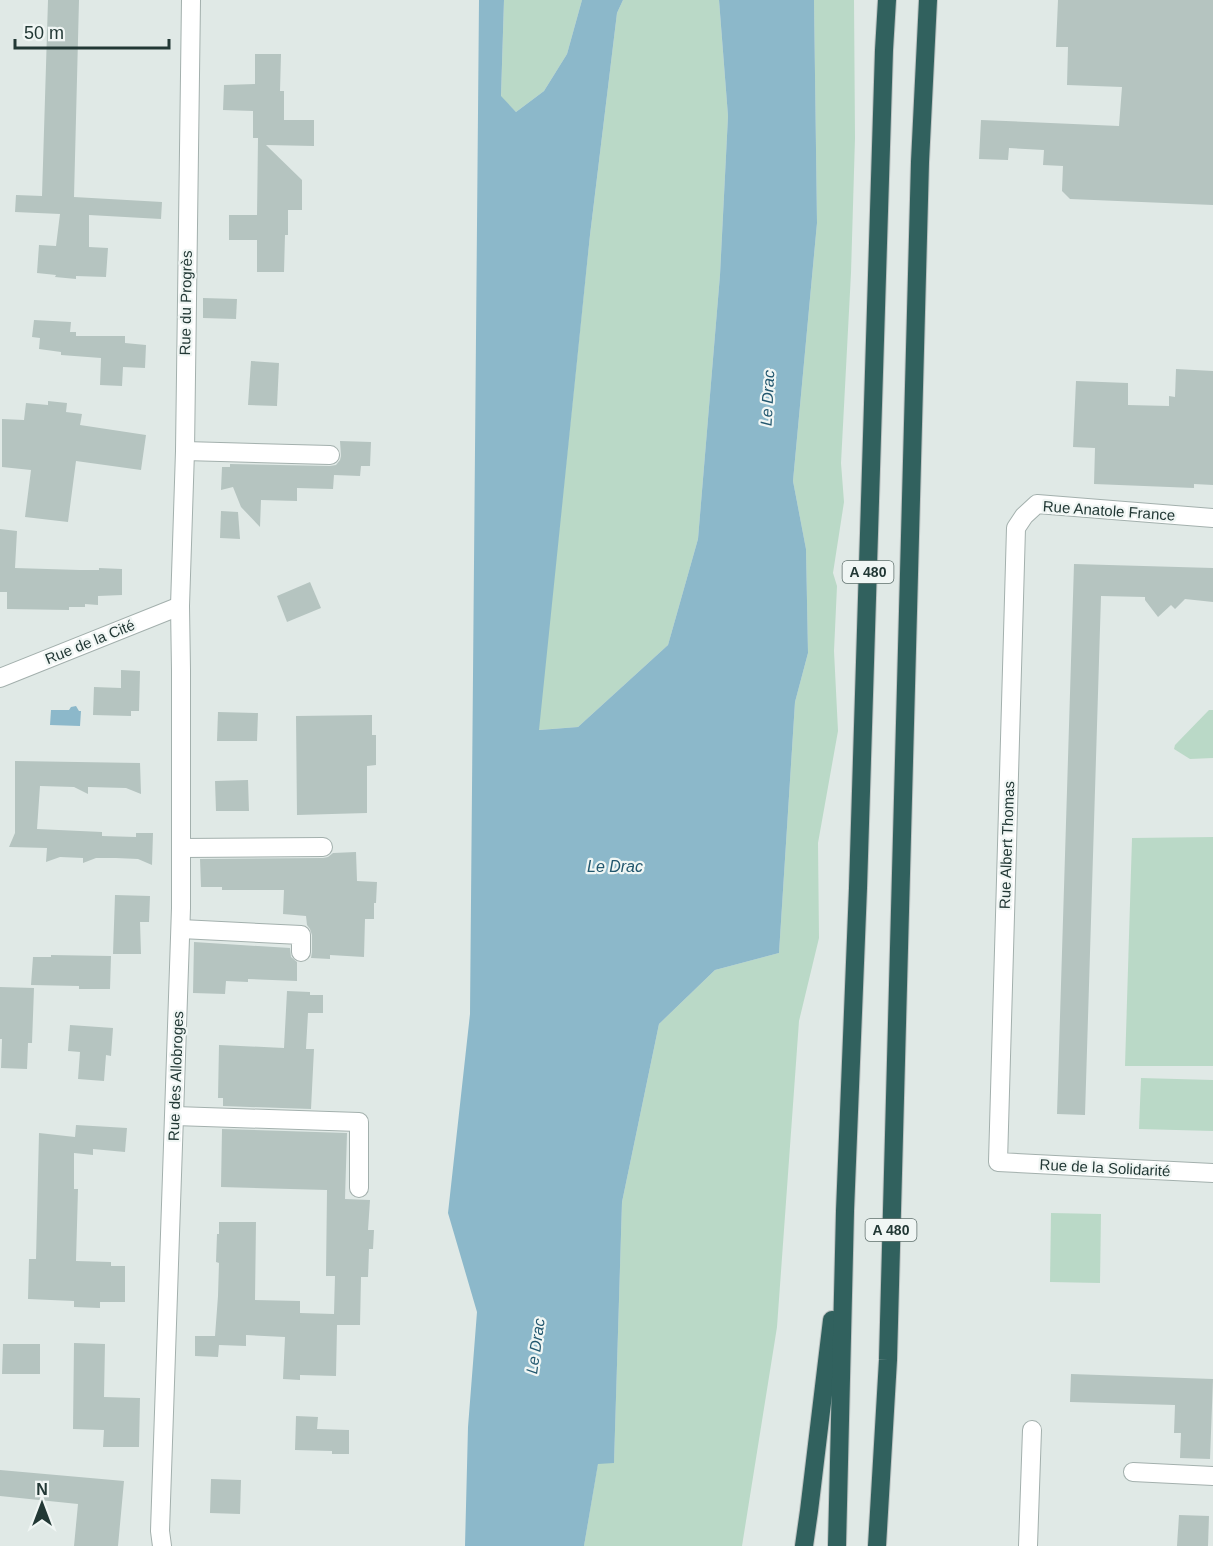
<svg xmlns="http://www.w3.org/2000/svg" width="1213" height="1546" viewBox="0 0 1213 1546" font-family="Helvetica,sans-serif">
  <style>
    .green { fill: #bad9c7 }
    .water { fill: #8cb8ca }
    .building { fill: #b5c4c0 }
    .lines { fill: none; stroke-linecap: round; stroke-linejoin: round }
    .minor-casing { stroke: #a3b0ad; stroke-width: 20 }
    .highway-casing { stroke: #bdc3c2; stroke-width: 20 }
    .minor { stroke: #fff; stroke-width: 18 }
    .highway { stroke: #31615e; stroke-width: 18 }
    .labels { text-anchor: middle; stroke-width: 4.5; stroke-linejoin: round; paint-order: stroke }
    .shield { fill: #f0f6f4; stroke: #60716e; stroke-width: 1.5 }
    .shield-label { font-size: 14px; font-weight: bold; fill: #223835 }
    .street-label { font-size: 15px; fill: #223835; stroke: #f0f6f4 }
    .water-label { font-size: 16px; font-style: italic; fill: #22576e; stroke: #f0f6f4 }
  </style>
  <rect width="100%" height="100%" fill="#e0e9e6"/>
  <g class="green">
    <polygon points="504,0 582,0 567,54 544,91 516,112 501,97"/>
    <polygon points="623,0 719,0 728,116 720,275 698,539 668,645 578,727 538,730 590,235 617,13"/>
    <polygon points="814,0 854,0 855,138 851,273 841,463 844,502 833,573 837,586 834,651 838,731 818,843 819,938 799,1021 777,1327 742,1546 584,1546 598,1463 614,1462 622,1202 659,1024 715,970 779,953 795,702 808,653 806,549 793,481 817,223"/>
    <polygon points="1209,710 1213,710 1213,758 1190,759 1174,749 1175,745"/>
    <polygon points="1213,837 1213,1066 1125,1066 1132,838"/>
    <polygon points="1141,1078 1213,1080 1213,1131 1139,1129"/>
    <polygon points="1051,1213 1101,1214 1100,1283 1050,1282"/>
  </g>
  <g class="water">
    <polygon points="479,0 504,0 501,96 516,112 544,91 567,54 582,0 623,0 617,13 590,235 539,730 578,727 668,645 698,539 720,275 728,116 719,0 814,0 817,223 793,481 806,549 808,653 795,702 779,953 715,970 659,1024 622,1202 614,1463 598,1464 584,1546 465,1546 468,1427 477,1312 448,1213 470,1014"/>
    <polygon points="76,706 79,711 81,711 80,726 50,725 51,710 69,710 71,707"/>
  </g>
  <g class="building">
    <polygon points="48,0 79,0 74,197 162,202 161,219 89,215 89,247 108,248 106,277 76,276 76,279 55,277 56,275 37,273 39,245 56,246 60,214 15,212 16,195 42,196"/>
    <polygon points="1058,0 1213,0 1213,205 1070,199 1062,191 1063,166 1043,165 1044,150 1009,148 1008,160 979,159 981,120 1119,126 1122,87 1067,85 1068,47 1056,47"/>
    <polygon points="255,54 281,54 280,91 284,91 284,120 314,120 314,146 266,145 302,180 302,210 288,210 288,235 285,235 284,272 257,272 257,240 229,240 229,215 257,215 258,138 253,138 253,111 223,110 224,85 255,84"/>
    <polygon points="203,298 237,299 236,319 203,318"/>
    <polygon points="34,320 71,322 70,332 76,332 76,336 125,336 125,343 146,345 145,368 123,367 122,386 100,385 101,358 61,355 61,352 39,349 40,338 32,337"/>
    <polygon points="251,361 279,363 277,406 248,405"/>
    <polygon points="1176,369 1213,371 1213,485 1194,484 1194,488 1094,484 1095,448 1073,447 1076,381 1128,383 1128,405 1169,406 1169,396 1175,397"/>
    <polygon points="48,401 67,403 66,412 82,414 80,425 146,435 141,470 76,461 68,522 25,517 31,470 2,467 2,419 24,420 26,403 48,405"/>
    <polygon points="340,441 371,442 370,466 361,466 360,476 334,475 333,489 297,488 297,501 261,500 260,527 241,507 233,487 221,490 222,467 230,467 230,464 330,466 336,465 340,460 341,456"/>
    <polygon points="221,511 238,512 240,539 220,538"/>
    <polygon points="0,529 17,531 15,568 80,570 99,570 99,568 122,569 122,595 98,596 98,605 85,604 85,607 69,607 69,610 7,609 7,592 0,592"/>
    <polygon points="1074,564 1213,568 1213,602 1185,599 1175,609 1171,605 1158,617 1145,600 1145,597 1101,596 1085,1115 1057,1114"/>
    <polygon points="310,582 321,608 287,622 277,596"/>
    <polygon points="121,670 140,671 139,711 131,711 131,716 93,715 94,687 121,688"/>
    <polygon points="218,712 258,713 257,741 217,741"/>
    <polygon points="372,715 372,735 376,735 376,765 367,766 367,813 297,815 296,716"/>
    <polygon points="15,761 140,763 141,794 126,788 88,787 88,794 74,787 40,786 37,829 102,832 102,836 136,837 136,833 153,833 152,865 138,859 116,858 96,858 83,863 83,858 60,857 46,862 47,848 9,847 15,833"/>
    <polygon points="248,780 249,811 216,811 215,781"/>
    <polygon points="356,852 357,881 377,882 376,903 374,903 374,919 365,919 364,957 330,955 330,959 311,958 312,952 312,935 310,929 307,925 306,916 283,914 284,890 222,890 222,887 201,887 200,859 323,858 328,857 333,853"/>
    <polygon points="115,895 150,896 149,922 140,922 141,954 113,954"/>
    <polygon points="194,942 290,948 291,957 297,962 297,981 248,979 248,982 226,981 225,994 193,993"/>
    <polygon points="51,955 111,956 110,989 79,989 79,986 31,985 33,957 51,957"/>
    <polygon points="0,987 34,988 32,1043 28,1043 27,1069 1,1068 2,1039 0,1039"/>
    <polygon points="287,991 310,992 310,995 323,995 323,1013 308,1013 306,1049 314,1049 311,1109 223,1106 223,1098 218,1098 219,1045 284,1048"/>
    <polygon points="70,1025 113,1028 111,1056 106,1055 104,1081 78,1079 80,1052 68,1051"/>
    <polygon points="76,1125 127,1128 125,1152 93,1149 93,1155 74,1153 74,1189 78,1189 76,1261 111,1262 111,1266 125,1266 125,1302 100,1302 100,1308 74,1307 74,1301 28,1299 29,1259 36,1259 39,1133 75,1137"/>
    <polygon points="222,1129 347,1133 345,1199 370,1200 368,1230 374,1230 373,1249 369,1249 368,1277 361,1277 360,1325 337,1325 336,1376 300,1375 300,1380 283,1379 285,1337 246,1335 246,1346 219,1345 218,1357 195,1356 195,1336 215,1336 218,1296 219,1263 216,1262 217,1234 219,1234 219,1222 256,1222 255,1300 300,1301 300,1313 334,1314 335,1276 326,1276 327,1190 221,1187"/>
    <polygon points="74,1343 105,1344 104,1397 140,1398 139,1447 103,1447 104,1430 73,1429"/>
    <polygon points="3,1344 40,1344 40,1374 2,1374"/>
    <polygon points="1071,1374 1213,1379 1210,1459 1180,1458 1181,1433 1174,1433 1175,1405 1070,1402"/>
    <polygon points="296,1416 318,1417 317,1429 349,1430 349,1454 332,1454 332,1451 295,1450"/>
    <polygon points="0,1470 124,1481 118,1546 74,1546 78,1504 0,1496"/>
    <polygon points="211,1479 241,1480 240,1514 210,1513"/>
    <polygon points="1179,1515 1209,1516 1208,1546 1177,1546"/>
  </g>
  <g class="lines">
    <defs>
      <g id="minor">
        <polyline points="185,451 330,455"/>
        <polyline points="1213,518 1037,504 1024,516 1016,528 998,1162 1213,1173"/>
        <polyline points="0,678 180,606"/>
        <polyline points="181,848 323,847"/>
        <polyline points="181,929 301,935 301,952"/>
        <polyline points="175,1116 359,1122 359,1188"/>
        <polyline points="1133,1472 1213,1476"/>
        <polyline points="162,1546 160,1531 181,908 181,670 180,606 185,451 191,0"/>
        <polyline points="1028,1546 1032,1430"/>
      </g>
      <g id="highway">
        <polyline points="804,1546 809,1511 832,1320"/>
        <polyline points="837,1546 845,1211 858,888 884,50 887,0"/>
        <polyline points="877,1546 888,1360 920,162 928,0"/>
      </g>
    </defs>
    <use href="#minor" class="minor-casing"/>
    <use href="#highway" class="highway-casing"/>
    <use href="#minor" class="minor"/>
    <use href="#highway" class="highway"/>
  </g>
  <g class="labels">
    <g class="shield">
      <rect x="842.5" y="561" width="51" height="22" rx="4.5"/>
      <rect x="865.5" y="1219" width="51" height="22" rx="4.5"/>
    </g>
    <g class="shield-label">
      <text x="868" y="577">A 480</text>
      <text x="891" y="1235">A 480</text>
    </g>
    <g class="street-label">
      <text transform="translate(186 303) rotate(-89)" y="5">Rue du Progrès</text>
      <text transform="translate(1109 511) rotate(4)" y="5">Rue Anatole France</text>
      <text transform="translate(90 642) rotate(-22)" y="5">Rue de la Cité</text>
      <text transform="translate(1007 845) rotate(-88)" y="5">Rue Albert Thomas</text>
      <text transform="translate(176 1076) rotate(-88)" y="5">Rue des Allobroges</text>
      <text transform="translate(1105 1168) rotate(3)" y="5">Rue de la Solidarité</text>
    </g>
    <g class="water-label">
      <text transform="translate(767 398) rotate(-87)" y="6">Le Drac</text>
      <text x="615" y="872">Le Drac</text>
      <text transform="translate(535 1346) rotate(-82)" y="6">Le Drac</text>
    </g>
  </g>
  <g transform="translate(42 1504)" stroke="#f0f6f4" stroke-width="4.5" paint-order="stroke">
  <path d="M0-4.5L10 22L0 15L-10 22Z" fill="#223835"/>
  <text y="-9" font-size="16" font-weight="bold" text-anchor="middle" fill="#223835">N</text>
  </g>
  <path d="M15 39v9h154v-9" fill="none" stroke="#223835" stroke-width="3"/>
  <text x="24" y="39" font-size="18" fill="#223835" stroke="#f0f6f4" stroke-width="4.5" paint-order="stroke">50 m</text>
</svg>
